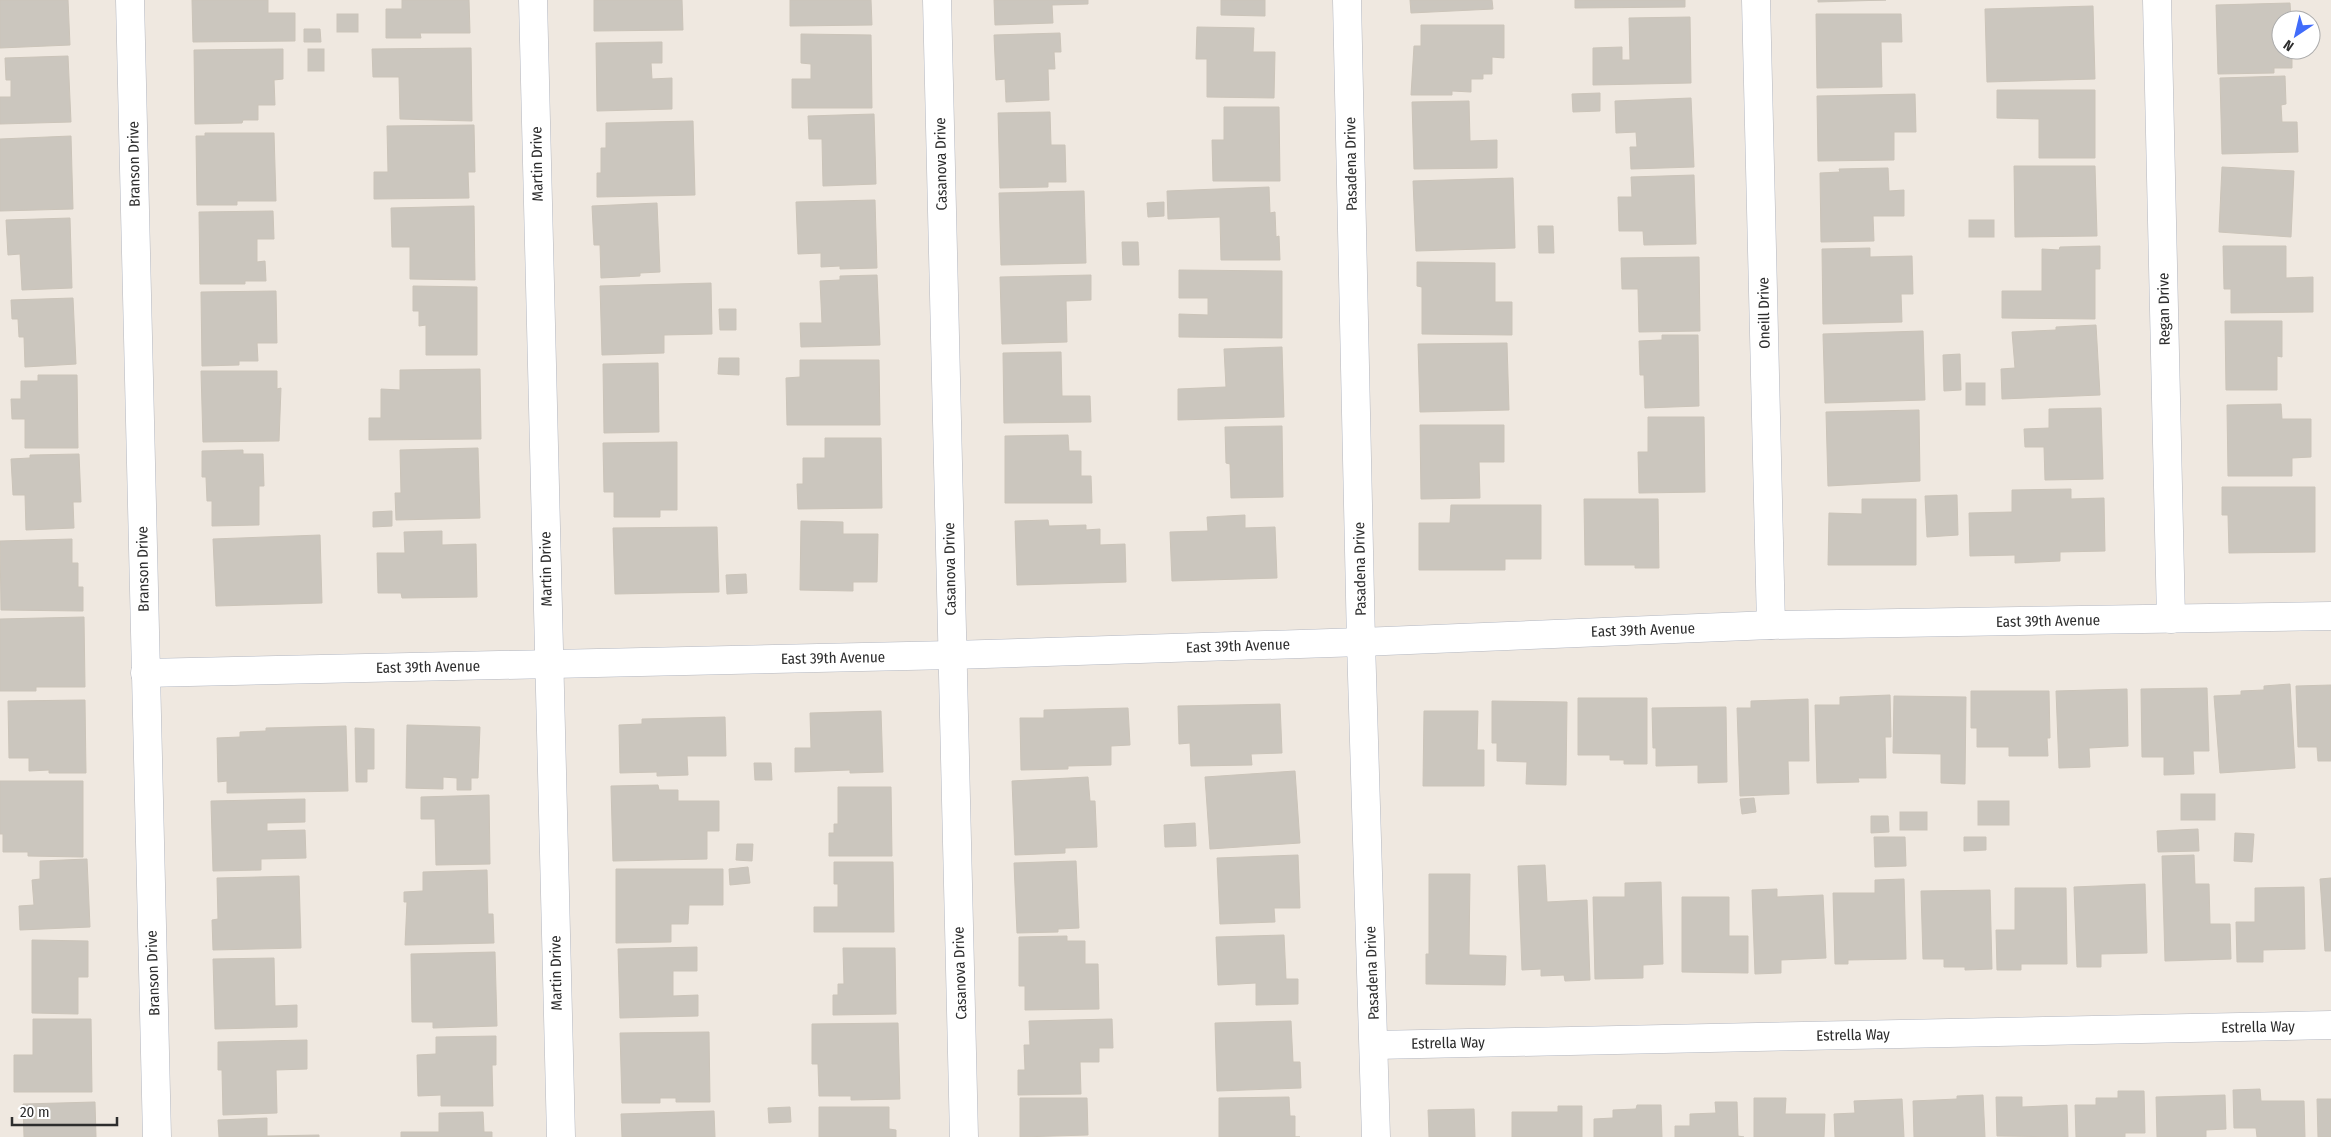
<svg xmlns="http://www.w3.org/2000/svg" width="2331" height="1137" viewBox="0 0 2331 1137" font-family="'Fira Sans Condensed',sans-serif">
  <style>
    .building { fill: #cbc6be; stroke: #cbc4b9 }
    .lines { fill: none; stroke-linecap: round; stroke-linejoin: round }
    .minor-casing { stroke: #b3b7c1; stroke-width: 29 }
    .minor { stroke: #fff; stroke-width: 28 }
    .labels { text-anchor: middle; stroke-width: 4; stroke-linejoin: round; paint-order: stroke }
    .street-label { font-size: 15px; fill: #2d2d2d; stroke: #fff }
  </style>
  <rect width="100%" height="100%" fill="#efe8e0"/>
  <g class="building">
    <polygon points="0,0 68,0 70,45 0,48"/>
    <polygon points="192,0 268,0 268,13 295,13 295,41 193,42"/>
    <polygon points="402,0 469,0 470,33 420,33 421,38 386,38 386,9 402,9"/>
    <polygon points="594,0 682,0 683,30 594,31"/>
    <polygon points="790,0 871,0 872,25 790,26"/>
    <polygon points="994,0 1088,0 1088,4 1052,5 1053,23 995,25"/>
    <polygon points="1221,0 1265,0 1265,16 1221,15"/>
    <polygon points="1410,0 1492,0 1493,9 1411,13"/>
    <polygon points="1575,0 1685,0 1685,7 1575,8"/>
    <polygon points="1818,0 1886,0 1818,2"/>
    <polygon points="2290,3 2291,20 2281,20 2281,50 2292,50 2292,68 2274,68 2274,73 2218,74 2216,5"/>
    <polygon points="2093,6 2095,79 1987,82 1985,9"/>
    <rect x="337" y="14" width="21" height="18"/>
    <polygon points="1816,14 1901,14 1902,42 1881,42 1882,87 1817,88"/>
    <polygon points="1690,17 1691,83 1593,85 1593,48 1622,47 1622,60 1630,60 1629,18"/>
    <polygon points="1421,25 1504,25 1504,58 1492,57 1492,74 1483,74 1483,79 1471,79 1471,92 1452,91 1452,95 1411,95 1414,46 1421,46"/>
    <polygon points="1197,27 1254,28 1253,52 1275,52 1274,98 1207,97 1207,59 1196,59"/>
    <polygon points="304,29 320,29 321,42 304,42"/>
    <polygon points="1060,33 1061,52 1054,52 1055,69 1048,69 1049,100 1006,102 1005,79 996,80 994,35"/>
    <polygon points="801,34 871,35 872,108 792,108 792,79 811,79 811,64 801,63"/>
    <polygon points="662,42 662,63 651,63 652,79 672,78 672,109 597,111 596,43"/>
    <polygon points="471,48 472,121 400,119 399,77 373,77 372,49"/>
    <polygon points="283,49 283,79 274,80 275,105 258,105 258,120 243,120 242,123 195,124 194,50"/>
    <rect x="308" y="49" width="16" height="22"/>
    <polygon points="68,56 71,122 0,124 0,97 11,97 11,80 6,80 5,58"/>
    <polygon points="2285,76 2286,104 2281,105 2282,122 2297,122 2298,152 2222,154 2220,78"/>
    <polygon points="1997,90 2095,90 2095,158 2039,158 2039,119 1997,118"/>
    <polygon points="1600,93 1600,111 1573,112 1572,94"/>
    <polygon points="1915,94 1916,132 1894,132 1894,160 1818,161 1817,96"/>
    <polygon points="1691,98 1694,167 1631,169 1630,147 1637,147 1636,132 1616,133 1615,101"/>
    <polygon points="1469,101 1470,141 1497,140 1497,168 1414,169 1412,102"/>
    <polygon points="1224,107 1279,107 1280,181 1213,181 1212,140 1224,140"/>
    <polygon points="1050,112 1051,145 1065,145 1066,182 1048,182 1048,187 1000,188 998,113"/>
    <polygon points="874,114 876,184 823,186 822,139 809,139 808,116"/>
    <polygon points="693,121 695,195 597,197 597,173 601,173 601,148 606,148 606,123"/>
    <polygon points="474,125 475,172 468,172 469,198 374,199 374,172 388,172 387,126"/>
    <polygon points="205,133 274,133 276,201 237,201 237,205 197,205 196,136 205,136"/>
    <polygon points="71,136 73,209 0,211 0,139"/>
    <polygon points="2014,166 2095,166 2097,236 2015,237"/>
    <polygon points="2222,167 2294,171 2291,237 2219,232"/>
    <polygon points="1888,168 1889,191 1904,190 1904,216 1873,216 1874,241 1821,242 1820,173 1840,172 1839,169"/>
    <polygon points="1694,175 1696,244 1644,245 1643,231 1619,231 1618,197 1632,197 1631,177"/>
    <polygon points="1513,178 1515,248 1416,251 1413,181"/>
    <polygon points="1269,187 1270,213 1275,212 1276,237 1279,236 1280,260 1221,260 1220,217 1168,219 1167,191"/>
    <polygon points="1084,191 1086,263 1001,265 999,193"/>
    <polygon points="875,200 877,268 840,269 840,266 821,267 821,253 798,254 796,202"/>
    <polygon points="1164,202 1164,216 1148,217 1147,203"/>
    <polygon points="657,203 660,272 640,273 640,276 601,278 600,245 594,245 592,206"/>
    <polygon points="474,206 475,280 410,279 410,247 392,247 391,208"/>
    <polygon points="273,211 274,239 257,239 257,262 265,261 266,281 245,281 245,284 200,284 199,212"/>
    <polygon points="70,218 72,288 22,290 20,254 8,255 6,220"/>
    <rect x="1969" y="220" width="25" height="17"/>
    <polygon points="1538,226 1553,226 1554,253 1539,253"/>
    <polygon points="1122,242 1138,242 1139,265 1123,265"/>
    <polygon points="2100,246 2100,269 2095,269 2095,319 2002,318 2002,291 2042,291 2042,249 2059,250 2060,247"/>
    <polygon points="2223,246 2286,246 2286,278 2313,277 2313,312 2231,313 2231,289 2224,289"/>
    <polygon points="1870,248 1870,257 1912,256 1913,294 1901,294 1902,322 1823,324 1822,249"/>
    <polygon points="1699,257 1700,331 1639,332 1638,289 1622,289 1621,258"/>
    <polygon points="1417,262 1495,263 1495,302 1512,302 1512,335 1422,334 1422,287 1417,286"/>
    <polygon points="1179,270 1282,271 1282,338 1179,337 1179,314 1208,315 1208,298 1179,298"/>
    <polygon points="877,275 880,345 801,347 800,323 822,323 820,281 840,280 840,276"/>
    <polygon points="1091,275 1091,300 1066,301 1067,342 1002,344 1000,277"/>
    <polygon points="711,283 712,334 664,335 664,353 602,355 600,286"/>
    <polygon points="413,286 477,287 477,355 426,355 426,325 419,326 419,311 413,311"/>
    <polygon points="276,291 277,343 257,343 258,361 239,361 239,365 202,366 201,292"/>
    <polygon points="73,298 76,364 25,367 24,337 19,337 18,319 12,319 11,300"/>
    <polygon points="719,309 736,309 736,330 720,330"/>
    <polygon points="2225,321 2282,321 2282,357 2277,356 2277,390 2226,390"/>
    <polygon points="2096,325 2100,395 2002,399 2001,369 2015,368 2012,332 2056,330 2056,327"/>
    <polygon points="1923,331 1925,400 1825,403 1823,334"/>
    <polygon points="1662,335 1698,335 1699,406 1645,408 1644,375 1640,375 1639,341 1662,340"/>
    <polygon points="1507,343 1509,410 1420,412 1418,344"/>
    <polygon points="1282,347 1284,417 1178,420 1178,389 1226,387 1224,349"/>
    <polygon points="1061,352 1062,396 1090,396 1091,422 1004,423 1003,353"/>
    <polygon points="1960,354 1961,390 1944,391 1943,355"/>
    <polygon points="719,358 739,358 739,375 718,374"/>
    <polygon points="800,360 879,360 880,425 787,425 786,378 800,377"/>
    <polygon points="658,363 659,432 604,433 603,364"/>
    <polygon points="480,369 481,439 369,440 369,418 381,418 381,389 400,390 400,370"/>
    <polygon points="201,371 277,371 277,389 281,388 279,441 203,442"/>
    <polygon points="38,375 77,375 78,448 25,448 25,419 12,419 11,399 21,399 21,381 38,381"/>
    <rect x="1966" y="383" width="19" height="22"/>
    <polygon points="2281,404 2282,419 2311,419 2311,457 2292,458 2292,476 2228,476 2227,405"/>
    <polygon points="2101,408 2103,479 2045,480 2044,447 2025,447 2024,429 2049,428 2049,409"/>
    <polygon points="1919,410 1920,481 1828,486 1826,412"/>
    <polygon points="1648,417 1704,417 1705,492 1639,493 1638,452 1648,452"/>
    <polygon points="1420,425 1504,425 1504,462 1479,462 1480,498 1421,499"/>
    <polygon points="1282,426 1283,497 1231,498 1230,464 1226,463 1225,427"/>
    <polygon points="1068,435 1069,451 1081,451 1081,476 1091,476 1092,503 1005,503 1005,436"/>
    <polygon points="825,438 881,438 882,508 798,509 797,484 803,484 803,458 825,458"/>
    <polygon points="677,442 677,510 660,510 660,517 614,517 614,492 604,492 603,443"/>
    <polygon points="478,448 480,518 396,520 395,493 401,493 400,450"/>
    <polygon points="243,450 243,454 263,454 264,486 259,486 259,525 212,526 212,501 207,501 206,477 202,477 202,451"/>
    <polygon points="79,454 81,502 73,502 74,528 26,530 25,495 13,495 11,459 30,458 30,455"/>
    <polygon points="2222,487 2315,487 2315,552 2229,553 2228,515 2222,515"/>
    <polygon points="2071,489 2071,499 2104,498 2105,551 2060,552 2060,561 2015,563 2015,555 1970,556 1969,513 2012,512 2012,490"/>
    <polygon points="1957,495 1958,535 1927,537 1925,496"/>
    <polygon points="1584,499 1658,499 1659,568 1635,568 1635,565 1585,565"/>
    <polygon points="1862,499 1916,499 1916,565 1828,565 1829,513 1862,514"/>
    <polygon points="1451,505 1541,505 1541,559 1505,559 1505,570 1419,570 1419,523 1450,523"/>
    <polygon points="392,511 392,526 373,527 373,512"/>
    <polygon points="1245,515 1245,528 1275,527 1277,578 1172,581 1170,532 1208,531 1207,517"/>
    <polygon points="1048,520 1049,526 1086,525 1086,530 1100,529 1100,545 1125,544 1126,582 1017,585 1015,521"/>
    <polygon points="801,521 843,522 843,534 878,534 877,582 853,582 853,591 800,590"/>
    <polygon points="717,527 719,592 615,594 613,528"/>
    <polygon points="442,531 442,545 476,544 477,597 402,598 401,593 378,593 377,553 405,553 404,532"/>
    <polygon points="320,535 322,603 216,606 213,539"/>
    <polygon points="72,539 72,563 78,563 78,587 83,587 83,611 1,610 0,541"/>
    <polygon points="746,574 747,593 727,594 726,575"/>
    <polygon points="84,617 85,687 36,687 36,691 0,691 0,619"/>
    <polygon points="2290,684 2295,768 2220,773 2214,696 2241,695 2241,691 2264,690 2264,686"/>
    <polygon points="2331,685 2331,761 2318,761 2317,747 2298,747 2296,686"/>
    <polygon points="2207,688 2209,751 2193,751 2194,774 2164,775 2164,757 2142,757 2141,689"/>
    <polygon points="2127,689 2128,746 2089,748 2090,767 2059,768 2056,691"/>
    <polygon points="1971,691 2049,691 2050,738 2047,738 2048,756 2009,756 2009,747 1977,747 1977,728 1971,728"/>
    <polygon points="1890,695 1891,737 1885,737 1886,778 1858,778 1859,782 1817,783 1815,705 1840,705 1840,697"/>
    <polygon points="1894,696 1966,697 1965,784 1941,783 1941,754 1893,753"/>
    <polygon points="1578,698 1647,698 1647,764 1624,764 1624,760 1610,760 1610,755 1578,755"/>
    <polygon points="1808,699 1809,761 1788,761 1789,794 1740,796 1737,708 1751,708 1751,701"/>
    <polygon points="85,700 86,773 49,773 49,770 29,771 29,758 9,758 8,701"/>
    <polygon points="1492,701 1567,702 1566,785 1526,784 1527,762 1497,761 1497,743 1492,743"/>
    <polygon points="1280,704 1282,753 1251,754 1252,765 1191,766 1190,743 1179,744 1178,706"/>
    <polygon points="1726,707 1727,782 1698,783 1698,765 1656,766 1656,748 1653,748 1652,708"/>
    <polygon points="1128,708 1130,745 1111,746 1111,765 1068,766 1068,769 1021,770 1020,718 1044,718 1044,710"/>
    <polygon points="881,711 883,772 850,773 850,770 795,772 795,748 811,748 810,713"/>
    <polygon points="1424,711 1478,711 1477,750 1484,750 1484,786 1423,786"/>
    <polygon points="725,717 726,756 687,756 688,775 657,776 657,772 620,773 619,725 642,724 642,719"/>
    <polygon points="407,725 480,727 478,778 471,778 471,790 457,790 457,778 443,777 443,789 406,788"/>
    <polygon points="346,726 348,791 227,793 227,781 218,782 217,738 240,737 240,732 266,731 266,728"/>
    <polygon points="355,728 374,729 374,769 367,769 367,782 356,782"/>
    <polygon points="754,763 771,763 772,780 755,780"/>
    <polygon points="1295,771 1300,843 1210,849 1205,777"/>
    <polygon points="1088,777 1090,801 1095,801 1097,847 1065,848 1065,853 1015,855 1012,781"/>
    <polygon points="0,781 83,781 83,857 28,856 28,852 3,852 3,834 0,834"/>
    <polygon points="658,785 659,790 678,790 678,801 719,801 719,831 707,831 707,859 613,861 611,786"/>
    <polygon points="838,787 891,787 892,856 829,856 829,833 834,833 834,824 838,824"/>
    <rect x="2181" y="794" width="34" height="26"/>
    <polygon points="489,795 490,864 436,865 435,819 421,819 421,797"/>
    <polygon points="1754,798 1756,812 1742,814 1740,799"/>
    <polygon points="305,799 305,822 267,823 267,831 305,830 306,858 261,859 261,870 213,871 211,801"/>
    <rect x="1978" y="801" width="31" height="24"/>
    <rect x="1900" y="812" width="27" height="18"/>
    <polygon points="1871,816 1888,816 1889,832 1871,833"/>
    <polygon points="1195,823 1196,846 1165,847 1164,825"/>
    <polygon points="2198,829 2199,851 2158,852 2157,831"/>
    <polygon points="2235,833 2254,834 2252,862 2234,861"/>
    <polygon points="1874,837 1905,837 1906,866 1875,867"/>
    <polygon points="1964,837 1986,837 1986,850 1964,851"/>
    <polygon points="737,844 753,844 752,861 736,860"/>
    <polygon points="1298,855 1300,908 1274,908 1275,922 1220,924 1217,858"/>
    <polygon points="2194,855 2195,884 2209,884 2210,924 2230,924 2231,959 2165,961 2162,856"/>
    <polygon points="87,859 90,927 20,930 19,906 34,905 32,880 40,879 40,861"/>
    <polygon points="1076,861 1079,928 1058,929 1058,932 1017,933 1014,863"/>
    <polygon points="834,862 893,862 894,932 814,932 814,907 838,907 838,884 834,884"/>
    <polygon points="1545,865 1547,902 1587,900 1590,980 1565,981 1564,975 1541,976 1541,969 1522,970 1518,866"/>
    <polygon points="748,867 750,883 730,885 729,869"/>
    <polygon points="616,869 723,869 723,905 689,905 688,924 671,924 671,942 616,943"/>
    <polygon points="487,870 488,914 493,914 494,943 405,945 407,902 404,902 404,892 423,891 423,872"/>
    <polygon points="1429,874 1470,874 1469,955 1506,956 1505,985 1426,984 1426,954 1429,954"/>
    <polygon points="299,876 301,948 213,950 212,920 218,919 217,878"/>
    <polygon points="2331,878 2331,951 2325,951 2320,879"/>
    <polygon points="1904,879 1906,959 1848,960 1848,964 1835,964 1833,893 1875,893 1875,880"/>
    <polygon points="1661,882 1663,964 1643,965 1643,978 1595,979 1593,897 1625,897 1625,883"/>
    <polygon points="2145,884 2147,953 2101,954 2101,967 2077,967 2074,887"/>
    <polygon points="2304,887 2305,949 2263,950 2263,962 2237,962 2236,922 2255,922 2255,888"/>
    <polygon points="2015,888 2066,888 2067,964 2021,964 2021,970 1997,970 1996,930 2015,930"/>
    <polygon points="1777,889 1777,897 1823,895 1826,958 1781,960 1781,973 1755,974 1752,890"/>
    <polygon points="1990,890 1992,969 1965,970 1965,967 1944,967 1944,959 1923,959 1921,891"/>
    <polygon points="1682,897 1729,897 1729,936 1748,936 1748,973 1682,972"/>
    <polygon points="1284,935 1286,979 1298,979 1298,1004 1256,1005 1256,983 1218,985 1216,937"/>
    <polygon points="1067,936 1067,941 1085,941 1085,964 1098,964 1099,1009 1025,1010 1025,986 1019,986 1019,937"/>
    <polygon points="32,940 88,941 88,977 78,977 78,1014 32,1013"/>
    <polygon points="697,947 697,971 673,971 673,996 698,995 698,1016 620,1018 618,949"/>
    <polygon points="843,948 895,948 896,1014 833,1015 833,995 838,995 838,984 844,984"/>
    <polygon points="495,952 497,1026 433,1028 433,1022 412,1022 411,954"/>
    <polygon points="274,958 275,1006 297,1005 297,1027 215,1029 213,959"/>
    <polygon points="33,1019 91,1019 92,1092 14,1092 14,1055 33,1055"/>
    <polygon points="1112,1019 1113,1048 1099,1048 1099,1062 1080,1062 1081,1094 1018,1095 1018,1070 1025,1070 1024,1045 1030,1045 1029,1021"/>
    <polygon points="1291,1021 1293,1062 1300,1062 1301,1088 1217,1091 1215,1023"/>
    <polygon points="898,1023 900,1099 851,1100 851,1096 819,1096 818,1064 812,1064 812,1024"/>
    <polygon points="709,1032 710,1102 676,1102 676,1098 660,1098 660,1103 622,1103 620,1033"/>
    <polygon points="496,1036 496,1065 492,1065 493,1106 441,1106 441,1095 418,1096 417,1055 436,1054 436,1037"/>
    <polygon points="307,1040 307,1069 276,1070 277,1113 223,1115 222,1070 218,1070 218,1042"/>
    <polygon points="2260,1089 2261,1101 2304,1101 2305,1137 2257,1137 2256,1128 2234,1128 2233,1090"/>
    <polygon points="2118,1091 2144,1091 2145,1133 2125,1133 2125,1137 2076,1137 2075,1105 2096,1105 2096,1098 2118,1098"/>
    <polygon points="1983,1095 1985,1137 1914,1137 1913,1101 1957,1099 1957,1096"/>
    <polygon points="2225,1095 2226,1129 2206,1130 2206,1137 2157,1137 2156,1097"/>
    <polygon points="1289,1097 1290,1116 1295,1116 1295,1137 1300,1137 1219,1137 1219,1098"/>
    <polygon points="1996,1097 2022,1097 2022,1107 2067,1105 2068,1137 1997,1136"/>
    <polygon points="1020,1098 1087,1098 1088,1135 1020,1137"/>
    <polygon points="1754,1098 1786,1098 1785,1114 1825,1114 1824,1137 1754,1137"/>
    <polygon points="1902,1099 1904,1137 1835,1137 1834,1114 1855,1113 1854,1101"/>
    <polygon points="2317,1099 2331,1099 2331,1137 2318,1137"/>
    <polygon points="95,1102 96,1137 24,1137 23,1104"/>
    <polygon points="1715,1102 1737,1102 1738,1136 1744,1137 1675,1137 1675,1126 1690,1126 1690,1114 1716,1113"/>
    <polygon points="1637,1105 1661,1105 1662,1137 1594,1137 1594,1119 1613,1118 1613,1110 1636,1109"/>
    <polygon points="1558,1106 1582,1106 1582,1137 1512,1137 1512,1112 1558,1112"/>
    <polygon points="790,1107 791,1122 769,1123 768,1108"/>
    <polygon points="819,1107 889,1107 889,1129 896,1130 896,1137 819,1137"/>
    <polygon points="1474,1109 1475,1137 1429,1137 1428,1110"/>
    <polygon points="714,1111 715,1137 622,1137 621,1114"/>
    <polygon points="483,1112 484,1132 492,1132 492,1137 401,1137 401,1132 439,1132 439,1113"/>
    <polygon points="267,1118 267,1136 319,1135 319,1137 219,1137 218,1120"/>
  </g>
  <g class="lines">
    <defs>
      <g id="minor">
        <polyline points="130,0 157,1137"/>
        <polyline points="533,0 561,1137"/>
        <polyline points="937,0 964,1137"/>
        <polyline points="1347,0 1361,642 1376,1137"/>
        <polyline points="1756,0 1771,625"/>
        <polyline points="2157,0 2171,619"/>
        <polyline points="145,673 952,655 1361,642 1771,625 2331,616"/>
        <polyline points="1375,1045 2331,1025"/>
      </g>
    </defs>
    <use href="#minor" class="minor-casing"/>
    <use href="#minor" class="minor"/>
  </g>
  <g class="labels">
    <g class="street-label">
      <text transform="translate(134 164) rotate(-91)" y="5">Branson Drive</text>
      <text transform="translate(537 164) rotate(-91)" y="5">Martin Drive</text>
      <text transform="translate(941 164) rotate(-91)" y="5">Casanova Drive</text>
      <text transform="translate(1351 164) rotate(-91)" y="5">Pasadena Drive</text>
      <text transform="translate(2164 309) rotate(-91)" y="5">Regan Drive</text>
      <text transform="translate(1764 313) rotate(-91)" y="5">Oneill Drive</text>
      <text transform="translate(143 569) rotate(-91)" y="5">Branson Drive</text>
      <text transform="translate(546 569) rotate(-91)" y="5">Martin Drive</text>
      <text transform="translate(950 569) rotate(-91)" y="5">Casanova Drive</text>
      <text transform="translate(1360 569) rotate(-91)" y="5">Pasadena Drive</text>
      <text transform="translate(2048 621) rotate(-1)" y="5">East 39th Avenue</text>
      <text transform="translate(1643 630) rotate(-2)" y="5">East 39th Avenue</text>
      <text transform="translate(1238 646) rotate(-2)" y="5">East 39th Avenue</text>
      <text transform="translate(833 658) rotate(-1)" y="5">East 39th Avenue</text>
      <text transform="translate(428 667) rotate(-1)" y="5">East 39th Avenue</text>
      <text transform="translate(153 973) rotate(-92)" y="5">Branson Drive</text>
      <text transform="translate(556 973) rotate(-91)" y="5">Martin Drive</text>
      <text transform="translate(960 973) rotate(-92)" y="5">Casanova Drive</text>
      <text transform="translate(1372 973) rotate(-92)" y="5">Pasadena Drive</text>
      <text transform="translate(2258 1027) rotate(-1)" y="5">Estrella Way</text>
      <text transform="translate(1853 1035) rotate(-1)" y="5">Estrella Way</text>
      <text transform="translate(1448 1043) rotate(-1)" y="5">Estrella Way</text>
    </g>
  </g>
  <g transform="translate(2296 35) rotate(215)"><circle r="24" fill="#ffffff" stroke="#ababab"/>
  <path d="M0-4L9 19L0 12L-9 19Z" fill="#416cfb"/>
  <text y="-8" font-size="14" font-weight="bold" text-anchor="middle" fill="#2d2d2d">N</text>
  </g>
  <path d="M12 1117v8h105v-8" fill="none" stroke="#2d2d2d" stroke-width="2.5"/>
  <text x="20" y="1117" font-size="15" fill="#2d2d2d" stroke="#ffffff" stroke-width="4" paint-order="stroke">20 m</text>
</svg>
